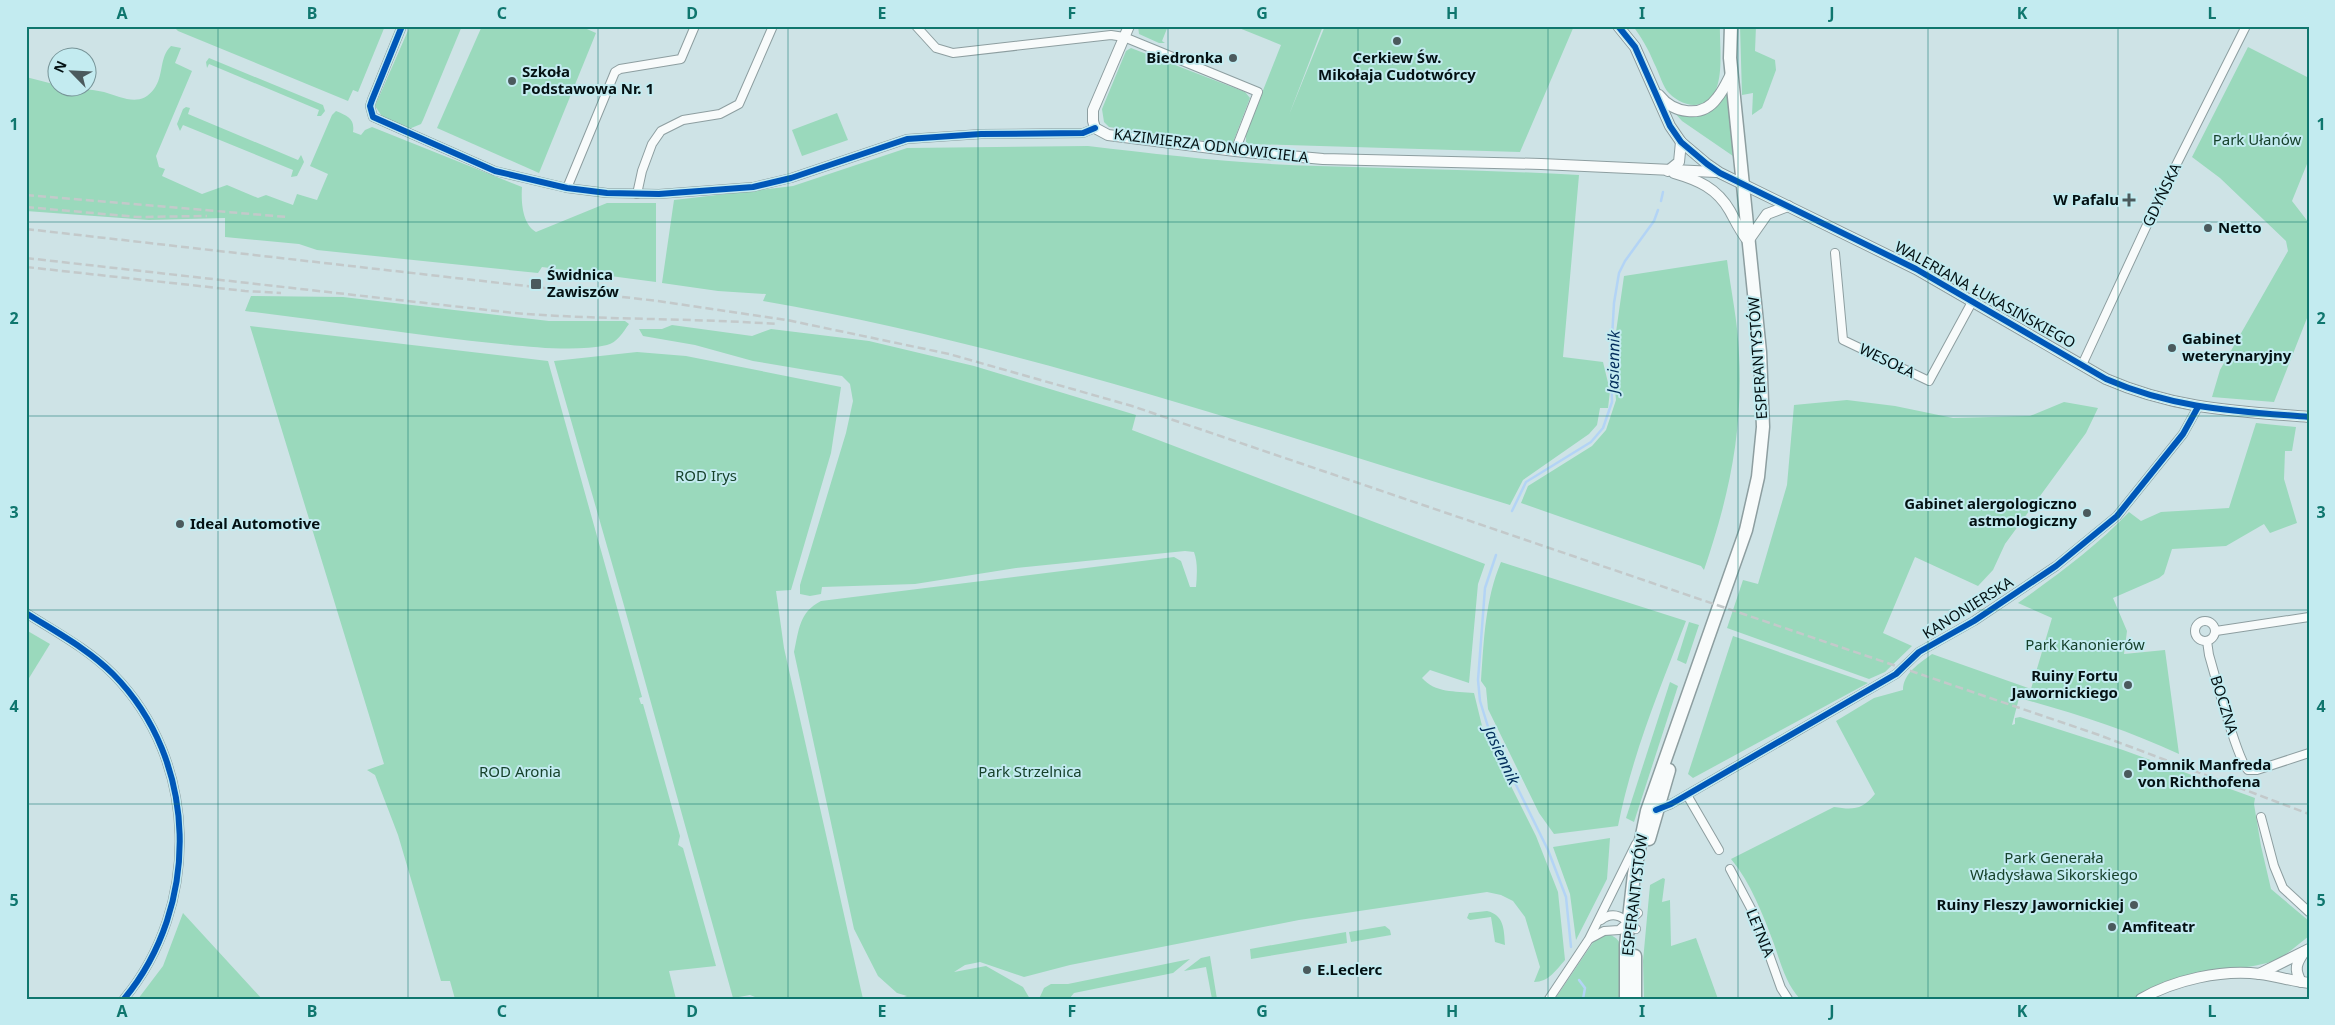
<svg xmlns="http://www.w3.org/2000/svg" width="2335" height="1025" viewBox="0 0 2335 1025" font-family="'Noto Sans',sans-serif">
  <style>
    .green { fill: #9ad9bc }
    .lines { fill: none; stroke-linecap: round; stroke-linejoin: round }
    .stream { stroke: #b3d4f5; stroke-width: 2.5 }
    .minor-casing { stroke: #8d9ea0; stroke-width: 10 }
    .tertiary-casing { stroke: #8d9ea0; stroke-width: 12 }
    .primary-casing { stroke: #8d9ea0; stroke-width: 15 }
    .minor { stroke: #f8fbfb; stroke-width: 8 }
    .tertiary { stroke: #f8fbfb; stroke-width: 10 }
    .primary { stroke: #f8fbfb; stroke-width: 12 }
    .rail { stroke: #c3c9ca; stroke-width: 2.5; stroke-dasharray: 8 4; stroke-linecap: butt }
    .cycleway-casing { stroke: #c3ebf0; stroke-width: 9 }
    .cycleway { stroke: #0057b8; stroke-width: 6 }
    .grid { fill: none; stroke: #0f766e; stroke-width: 1; stroke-opacity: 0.55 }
    .poi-dot { fill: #4b5a5d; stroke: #c3ebf0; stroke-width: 2 }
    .labels { text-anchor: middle; stroke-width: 4; stroke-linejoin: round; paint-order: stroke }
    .poi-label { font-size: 15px; font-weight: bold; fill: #041113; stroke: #c3ebf0; text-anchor: start }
    .park-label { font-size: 15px; fill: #16412b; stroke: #c3ebf0 }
    .street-label { font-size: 15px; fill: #041113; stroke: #c3ebf0 }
    .water-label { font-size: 16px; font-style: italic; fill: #022d5b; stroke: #c3ebf0 }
    .neatline { fill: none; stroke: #0f766e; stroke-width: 2 }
    .grid-label { font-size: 16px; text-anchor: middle; font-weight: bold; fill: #0f766e }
  </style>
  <rect width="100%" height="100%" fill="#cee3e6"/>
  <g class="green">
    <polygon points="173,26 385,26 358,92 353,90 348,101 178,31"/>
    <polygon points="410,26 462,26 423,120 421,124 409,129 383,118 375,106"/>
    <polygon points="482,26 580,26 596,33 539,173 437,128"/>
    <polygon points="1138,26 1168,26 1162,41 1165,43 1159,43 1139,34"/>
    <polygon points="1234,26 1323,26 1289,115 1325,26 1574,26 1520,152 1249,144 1246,142 1246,133 1281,45"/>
    <path d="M 1633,26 L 1720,26 C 1719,49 1729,105 1694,105 C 1684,105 1673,98 1667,91 C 1661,82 1659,72 1654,63 C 1649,50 1641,37 1633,26 Z"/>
    <polygon points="1740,26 1756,26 1755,51 1775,60 1776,70 1762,108 1752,115 1753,93 1742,95"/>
    <path d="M 171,46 L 181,48 L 175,63 L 192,71 L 156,156 L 159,167 L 165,169 L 162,176 L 202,194 L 227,185 L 258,198 L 266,195 L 293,205 L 297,194 L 317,200 L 328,174 L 310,166 L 332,115 L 336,111 C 348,116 355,119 353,132 L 361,135 L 365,130 L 372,127 L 522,187 C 521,201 522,224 536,232 L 607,203 L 656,203 L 656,282 L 542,267 L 538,273 L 317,250 L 299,244 L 225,237 L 225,218 L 149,220 L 26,211 L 26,77 L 57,85 L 58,88 C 72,88 90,89 104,92 C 122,97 140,108 154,89 C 164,76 159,57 171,46 Z"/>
    <polygon points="2248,47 2309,78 2309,159 2292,201 2309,223 2309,313 2274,402 2212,397 2220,370 2288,251 2286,241 2220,178 2192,157"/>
    <polygon points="1131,48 1245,92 1250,98 1232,145 1109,127 1104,122 1102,109 1126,51"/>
    <polygon points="209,58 323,105 325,111 321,116 317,116 319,110 209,64 207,68 206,62"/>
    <path d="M 1727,90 L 1733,156 L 1682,121 L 1674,112 C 1702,117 1710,114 1727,90 Z"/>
    <polygon points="186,107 190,108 188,114 298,160 301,155 302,157 304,162 297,176 291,177 293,170 183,125 180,131 177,124 183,109"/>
    <polygon points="837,113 848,140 802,156 792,130"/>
    <path d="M 1088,146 C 1164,155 1241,164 1318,166 C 1405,169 1492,170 1579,175 L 1563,357 L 1603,362 L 1610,391 L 1608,408 L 1600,408 L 1597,425 L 1589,434 L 1523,480 L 1510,505 C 1264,430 1018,345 763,301 L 766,294 L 718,291 L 662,283 L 674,200 L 793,186 L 907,148 Z"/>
    <path d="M 1727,260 C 1731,291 1738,323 1739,354 C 1743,433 1729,496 1704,570 L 1701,566 L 1521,503 L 1528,486 L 1592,446 L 1606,430 L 1616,400 L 1612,360 L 1624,276 Z"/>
    <path d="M 251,296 L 343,297 L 549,321 L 625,321 L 629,324 C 623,332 617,343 607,345 C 576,352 533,347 501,344 C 415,336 331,321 245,311 Z"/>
    <path d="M 672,325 L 752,336 L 771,329 L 869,341 L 974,366 L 1136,415 L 1132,430 L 1485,564 L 1478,584 L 1469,683 L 1430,670 L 1422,678 C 1435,693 1455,691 1474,693 L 1483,730 L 1536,836 L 1558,892 L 1565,960 C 1556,970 1549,982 1534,982 L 1540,967 L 1525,917 L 1513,901 L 1501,895 L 1487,892 L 1299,920 L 1070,965 L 1024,977 L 980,962 L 965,965 L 954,972 L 986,966 L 1023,987 L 1030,999 L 897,999 L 907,996 L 897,993 L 878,976 L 854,929 L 794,652 C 799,630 799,612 821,601 L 1174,557 L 1181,561 L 1190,587 L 1196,587 C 1197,575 1198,563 1194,552 L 1185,551 L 1016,568 L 915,584 L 822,587 L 821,594 L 810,596 L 800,594 L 800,585 L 846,433 L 853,401 L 850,384 L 842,376 L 753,361 L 695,345 L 643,336 L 639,329 L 662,329 Z"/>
    <polygon points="250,326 548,361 642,697 639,698 641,704 643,704 680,836 678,845 683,848 716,966 669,971 676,999 455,999 450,981 441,981 398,835 375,775 367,770 384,764"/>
    <polygon points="637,352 686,356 841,387 831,453 791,590 776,591 784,648 863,999 760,999 750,995 733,998 623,602 554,361"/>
    <polygon points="1847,400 1895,406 1953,418 2030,416 2064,402 2098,408 2086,433 2005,544 1993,570 1978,586 1915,557 1883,633 1912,646 1885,672 1869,679 1727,628 1743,580 1758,584 1787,485 1794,405"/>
    <path d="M 2256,423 L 2296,427 L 2292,451 L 2285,451 L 2284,479 L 2297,523 L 2270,533 L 2264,524 L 2226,546 L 2172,549 L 2164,574 L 2159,578 L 2113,598 L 2127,631 L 2124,654 L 2165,650 L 2179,754 C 2127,730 2074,713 2019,698 L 2012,725 L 2015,724 L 2015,718 L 2020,717 L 2123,750 L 2255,798 L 2254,804 L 2261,846 L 2271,889 L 2309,921 L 2309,936 C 2297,945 2282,960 2267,963 C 2252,967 2238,968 2222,969 C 2191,971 2158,983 2132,999 L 1800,999 C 1786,984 1781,964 1774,944 C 1763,915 1751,883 1731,859 L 1834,807 C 1853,810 1862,810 1875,794 L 1836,721 L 1874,698 L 1903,690 C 1903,673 1920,663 1932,654 L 2031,689 L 2052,618 L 2018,603 C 2057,575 2096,547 2129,512 L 2141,521 L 2161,512 L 2229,508 Z"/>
    <path d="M 1501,562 L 1686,621 C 1660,688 1632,755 1618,826 L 1554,834 L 1539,813 L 1488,709 L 1486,688 L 1481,681 C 1484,640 1485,600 1501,562 Z"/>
    <polygon points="1689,622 1699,625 1686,664 1677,660"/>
    <polygon points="26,630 50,644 26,683"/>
    <polygon points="1733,636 1868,683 1693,778 1688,774"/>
    <polygon points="1670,682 1678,686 1634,822 1626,818"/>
    <polygon points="1610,838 1607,879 1576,940 1570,894 1553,847"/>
    <polygon points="1663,878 1665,879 1662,902 1670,900 1671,946 1696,938 1718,999 1644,999 1643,961 1650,885"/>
    <path d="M 1487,911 C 1504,915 1504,929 1505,945 L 1495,942 L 1491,917 L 1470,920 L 1467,918 L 1469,913 Z"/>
    <polygon points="183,913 262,999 138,999 163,966"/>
    <polygon points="1385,926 1390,930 1391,935 1351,942 1349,932"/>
    <polygon points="1346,932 1347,943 1251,959 1250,949"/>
    <path d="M 1607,934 C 1615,936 1618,939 1622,947 L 1622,999 L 1555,999 L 1596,938 Z"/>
    <polygon points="1210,956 1217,999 1212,999 1206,967 1184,971 1201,958"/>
    <polygon points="1190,959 1173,973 1074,993 1069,999 1039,999 1044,988 1051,984 1068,984"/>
  </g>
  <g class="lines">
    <g class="stream">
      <polyline points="1661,201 1663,192"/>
      <polyline points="1512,511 1526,482 1591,442 1603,428 1612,402 1611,355 1614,303 1619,273 1625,261 1654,221 1658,210"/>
      <polyline points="1496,555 1485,588 1478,680 1480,701 1489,730 1548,850 1566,897 1571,947"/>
      <polyline points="1579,980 1585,988 1583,999"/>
    </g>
    <defs>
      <g id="minor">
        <polyline points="402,26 372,100 370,106 373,117 495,171 567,188 607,193 659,194 753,187 791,178 907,139 981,134 1083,133 1095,128"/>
        <polyline points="916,26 936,48 953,53 1111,35 1124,37 1258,92 1235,151"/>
        <polyline points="567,188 615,72 620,69 681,59 695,26"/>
        <polyline points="637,194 642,171 652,144 661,131 683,120 720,114 739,104 773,26"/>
        <polyline points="1835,253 1843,340 1929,381 1972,302"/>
        <polyline points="2082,365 2159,199 2246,26"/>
        <path d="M 26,613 C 56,632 88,649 113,674 C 199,761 201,906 124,999"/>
        <circle cx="2205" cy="631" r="10"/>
        <polyline points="2216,631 2309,617"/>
        <path d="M 2207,641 L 2209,655 C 2215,675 2237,760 2248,770 L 2257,770 L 2309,753"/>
        <polyline points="1687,795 1719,850"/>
        <polyline points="1656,810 1671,804 1896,674 1919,652 1974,621 2056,566 2117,516 2183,434 2198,407"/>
        <polyline points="2261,817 2274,866 2283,888 2309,912"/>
        <polyline points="1730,869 1756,918 1781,988 1788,999"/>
        <path d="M 1601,920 C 1615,909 1625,919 1636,929"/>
        <polyline points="1591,938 1604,931 1619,930 1638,913"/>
        <polyline points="1549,999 1589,939 1636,844"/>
      </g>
      <g id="tertiary">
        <polyline points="1129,26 1093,110 1093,121 1095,128 1108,135 1235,151 1323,159 1541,164 1716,172"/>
        <path d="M 1618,26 L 1635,47 L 1670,126 L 1681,142 L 1707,164 L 1720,173 L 1916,269 L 2106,379 C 2175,409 2235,411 2309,417"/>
        <path d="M 1659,95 C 1673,113 1702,119 1717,98 C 1723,91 1727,82 1731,74"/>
        <polyline points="1668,171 1679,162 1681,142"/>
        <path d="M 1674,173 C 1698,180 1717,188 1730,211 C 1736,222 1740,231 1748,241 L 1767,214 L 1788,206"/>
        <polyline points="2259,974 2309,949"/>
        <path d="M 2301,982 C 2294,969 2296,964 2304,952"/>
        <path d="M 2141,999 C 2174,980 2222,969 2260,974 C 2276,976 2292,981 2309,983"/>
      </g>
      <g id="primary">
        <polyline points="1649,839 1669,770"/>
        <polyline points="1635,956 1635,999"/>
        <polyline points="1626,999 1626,945 1634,874 1647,811 1746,530 1758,477 1763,427 1760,352 1730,58 1731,26"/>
      </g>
    </defs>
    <use href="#minor" class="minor-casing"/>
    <use href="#tertiary" class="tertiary-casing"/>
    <use href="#primary" class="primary-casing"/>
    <use href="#minor" class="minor"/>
    <use href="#tertiary" class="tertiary"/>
    <use href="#primary" class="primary"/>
    <g class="rail">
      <polyline points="26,195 287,217"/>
      <polyline points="26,207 137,217 207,216"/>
      <polyline points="26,229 658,301 787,320 949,354 1132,406 2099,735 2309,814"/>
      <path d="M 26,258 L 514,313 C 601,320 689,318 777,324"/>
      <polyline points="26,267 245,291 281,293"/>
    </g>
    <defs>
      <g id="cycleway">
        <polyline points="402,26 372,100 370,106 373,117 495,171 567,188 607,193 659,194 753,187 791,178 907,139 981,134 1083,133 1095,128"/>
        <path d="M 1618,26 L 1635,47 L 1670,126 L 1681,142 L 1707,164 L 1720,173 L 1916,269 L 2106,379 C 2175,409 2235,411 2309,417"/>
        <path d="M 26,613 C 56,632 88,649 113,674 C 199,761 201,906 124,999"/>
        <polyline points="1656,810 1671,804 1896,674 1919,652 1974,621 2056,566 2117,516 2183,434 2198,407"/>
      </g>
    </defs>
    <use href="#cycleway" class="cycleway-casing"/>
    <use href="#cycleway" class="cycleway"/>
  </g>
  <path class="grid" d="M 218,26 L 218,999M 408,26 L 408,999M 598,26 L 598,999M 788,26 L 788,999M 978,26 L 978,999M 1168,26 L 1168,999M 1358,26 L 1358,999M 1548,26 L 1548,999M 1738,26 L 1738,999M 1928,26 L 1928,999M 2118,26 L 2118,999M 26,222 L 2309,222M 26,416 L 2309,416M 26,610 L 2309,610M 26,804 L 2309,804"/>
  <g class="poi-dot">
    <circle cx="1397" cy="41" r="5"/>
    <circle cx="1233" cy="58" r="5"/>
    <circle cx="512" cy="81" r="5"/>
    <path d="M2126.5 192.5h5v5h5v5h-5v5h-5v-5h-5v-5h5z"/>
    <circle cx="2208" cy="228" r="5"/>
    <rect x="530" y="278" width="12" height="12" rx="2.5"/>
    <circle cx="2172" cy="348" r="5"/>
    <circle cx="2087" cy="513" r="5"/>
    <circle cx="180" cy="524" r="5"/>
    <circle cx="2128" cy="685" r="5"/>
    <circle cx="2128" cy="774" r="5"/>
    <circle cx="2134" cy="905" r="5"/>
    <circle cx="2112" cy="927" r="5"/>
    <circle cx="1307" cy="970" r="5"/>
  </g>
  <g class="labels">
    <g class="poi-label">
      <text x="1223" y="63" text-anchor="end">Biedronka</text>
      <text x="1397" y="63" text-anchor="middle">Cerkiew Św.<tspan x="1397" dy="17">Mikołaja Cudotwórcy</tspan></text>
      <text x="522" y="77">Szkoła<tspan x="522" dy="17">Podstawowa Nr. 1</tspan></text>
      <text x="2119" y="205" text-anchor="end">W Pafalu</text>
      <text x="2218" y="233">Netto</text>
      <text x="547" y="280">Świdnica<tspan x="547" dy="17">Zawiszów</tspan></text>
      <text x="2182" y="344">Gabinet<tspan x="2182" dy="17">weterynaryjny</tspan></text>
      <text x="2077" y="509" text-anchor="end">Gabinet alergologiczno<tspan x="2077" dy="17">astmologiczny</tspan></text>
      <text x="190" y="529">Ideal Automotive</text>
      <text x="2118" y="681" text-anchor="end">Ruiny Fortu<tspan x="2118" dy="17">Jawornickiego</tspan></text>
      <text x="2138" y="770">Pomnik Manfreda<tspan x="2138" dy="17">von Richthofena</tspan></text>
      <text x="2124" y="910" text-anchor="end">Ruiny Fleszy Jawornickiej</text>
      <text x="2122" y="932">Amfiteatr</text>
      <text x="1317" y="975">E.Leclerc</text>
    </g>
    <g class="park-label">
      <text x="2257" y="145">Park Ułanów</text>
      <text x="706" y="481">ROD Irys</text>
      <text x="2085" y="650">Park Kanonierów</text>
      <text x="520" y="777">ROD Aronia</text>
      <text x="1030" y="777">Park Strzelnica</text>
      <text x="2054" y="863">Park Generała<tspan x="2054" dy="17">Władysława Sikorskiego</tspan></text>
    </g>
    <g class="street-label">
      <text transform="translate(1211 146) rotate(7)" y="5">KAZIMIERZA ODNOWICIELA</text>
      <text transform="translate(2162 195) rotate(-64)" y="5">GDYŃSKA</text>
      <text transform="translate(1985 295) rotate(29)" y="5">WALERIANA ŁUKASIŃSKIEGO</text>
      <text transform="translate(1758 358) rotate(-94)" y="5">ESPERANTYSTÓW</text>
      <text transform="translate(1887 361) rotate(26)" y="5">WESOŁA</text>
      <text transform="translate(1968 608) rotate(-32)" y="5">KANONIERSKA</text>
      <text transform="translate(2224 705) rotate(73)" y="5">BOCZNA</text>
      <text transform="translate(1635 895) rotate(-83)" y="5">ESPERANTYSTÓW</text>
      <text transform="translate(1760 933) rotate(68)" y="5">LETNIA</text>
    </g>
    <g class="water-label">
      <text transform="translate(1613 362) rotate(-89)" y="6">Jasiennik</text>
      <text transform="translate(1502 755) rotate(65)" y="6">Jasiennik</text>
    </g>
  </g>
  <rect width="2335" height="1025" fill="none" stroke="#c3ebf0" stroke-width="55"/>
  <g transform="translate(72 72) rotate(294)"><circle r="24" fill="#c3ebf0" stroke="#779498"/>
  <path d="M0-4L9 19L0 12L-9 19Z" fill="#4b5a5d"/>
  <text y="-8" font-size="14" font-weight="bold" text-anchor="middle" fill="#041113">N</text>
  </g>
  <rect x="28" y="28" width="2280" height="970" class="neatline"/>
  <g class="grid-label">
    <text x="122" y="19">A</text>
    <text x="312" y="19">B</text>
    <text x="502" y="19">C</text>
    <text x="692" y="19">D</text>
    <text x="882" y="19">E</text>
    <text x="1072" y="19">F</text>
    <text x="1262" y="19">G</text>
    <text x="1452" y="19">H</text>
    <text x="1642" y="19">I</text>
    <text x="1832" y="19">J</text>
    <text x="2022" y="19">K</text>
    <text x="2212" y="19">L</text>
    <text x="14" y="130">1</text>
    <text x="2321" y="130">1</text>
    <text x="14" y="324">2</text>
    <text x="2321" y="324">2</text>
    <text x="14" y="518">3</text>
    <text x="2321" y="518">3</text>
    <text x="14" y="712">4</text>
    <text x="2321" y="712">4</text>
    <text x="14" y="906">5</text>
    <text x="2321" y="906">5</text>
    <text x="122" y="1017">A</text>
    <text x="312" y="1017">B</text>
    <text x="502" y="1017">C</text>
    <text x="692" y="1017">D</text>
    <text x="882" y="1017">E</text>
    <text x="1072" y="1017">F</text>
    <text x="1262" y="1017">G</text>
    <text x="1452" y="1017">H</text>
    <text x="1642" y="1017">I</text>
    <text x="1832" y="1017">J</text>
    <text x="2022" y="1017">K</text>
    <text x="2212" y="1017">L</text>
  </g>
</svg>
